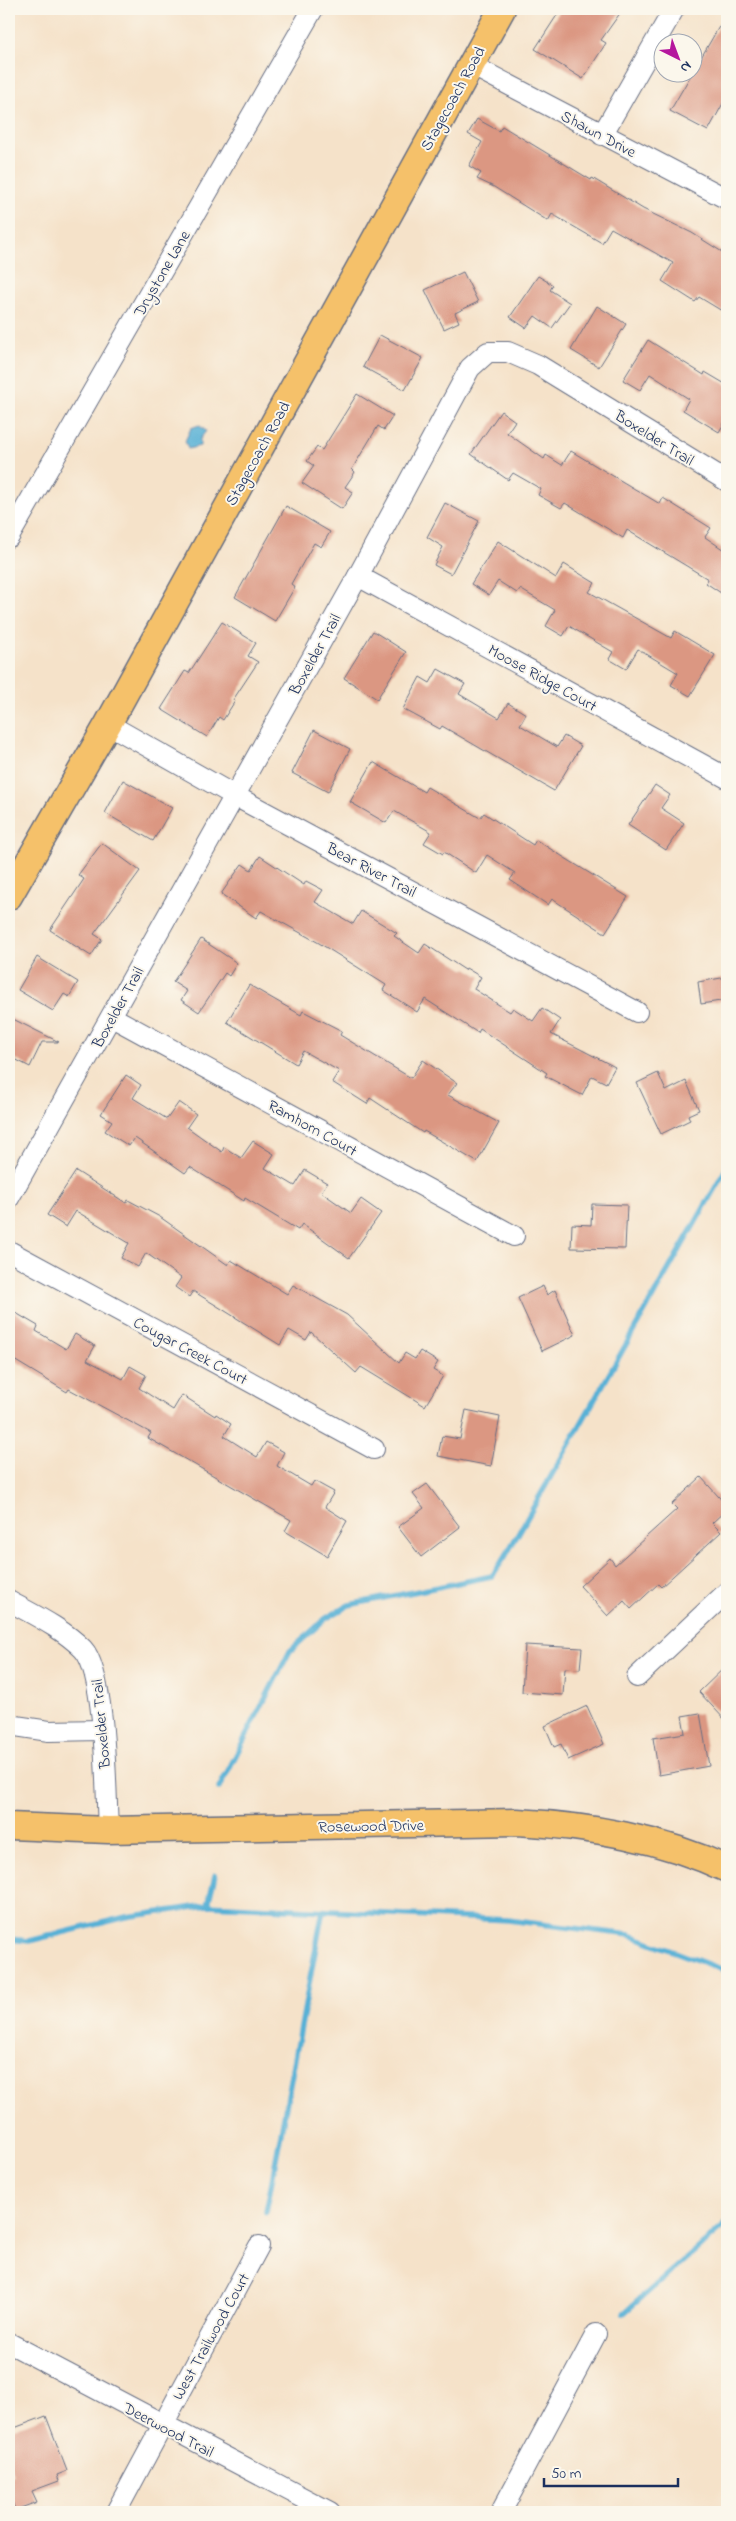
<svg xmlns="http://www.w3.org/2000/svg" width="736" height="2521" viewBox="0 0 736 2521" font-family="'Indie Flower',sans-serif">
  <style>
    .water { fill: #59b1d6; stroke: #3a709a }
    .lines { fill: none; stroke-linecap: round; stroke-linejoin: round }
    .stream { stroke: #59b1d6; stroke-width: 5.5 }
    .building { fill: #db9782 }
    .minor-casing { stroke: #676e83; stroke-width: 22 }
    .major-casing { stroke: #676e83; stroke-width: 29 }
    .minor { stroke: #fff; stroke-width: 20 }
    .major { stroke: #f5c16b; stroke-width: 26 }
    .labels { text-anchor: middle; stroke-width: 4; stroke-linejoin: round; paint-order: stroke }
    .street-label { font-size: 16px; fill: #1b2f5e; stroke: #fbf7ec }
  </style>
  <rect width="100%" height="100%" fill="#fbf7ec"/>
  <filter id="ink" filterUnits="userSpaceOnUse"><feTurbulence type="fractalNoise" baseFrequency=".02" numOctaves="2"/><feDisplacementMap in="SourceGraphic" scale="10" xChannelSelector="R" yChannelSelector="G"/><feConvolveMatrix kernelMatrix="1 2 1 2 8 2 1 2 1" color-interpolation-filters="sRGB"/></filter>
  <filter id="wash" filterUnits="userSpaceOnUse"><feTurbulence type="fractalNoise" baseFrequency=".0096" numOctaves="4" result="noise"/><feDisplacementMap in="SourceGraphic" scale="20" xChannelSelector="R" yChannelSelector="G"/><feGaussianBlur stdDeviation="1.12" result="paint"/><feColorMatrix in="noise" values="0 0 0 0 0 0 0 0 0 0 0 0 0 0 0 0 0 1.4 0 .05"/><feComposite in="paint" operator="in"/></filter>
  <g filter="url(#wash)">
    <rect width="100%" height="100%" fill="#f5e2c9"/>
    <polygon class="water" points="199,425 206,431 200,439 200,446 188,449 185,441 191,428"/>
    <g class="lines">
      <g class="stream">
        <polyline points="219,1788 290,1651 325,1619 349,1605 492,1576 505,1557 727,1167"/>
        <polyline points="208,1905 215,1875"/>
        <polyline points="9,1939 29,1941 126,1917 208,1905 508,1920 630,1935 721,1969 727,1974"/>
        <polyline points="266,2212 323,1910"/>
        <polyline points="624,2313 727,2223"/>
      </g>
    </g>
    <g id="blocks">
      <g class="building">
        <polygon points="561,9 623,9 601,40 606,43 583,79 535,49"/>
        <polygon points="727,13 727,96 708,131 670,111"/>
        <polygon points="477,119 499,131 502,126 591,180 592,178 643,209 692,233 727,255 727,314 699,297 695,302 662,281 673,263 611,228 602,243 552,214 548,221 494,187 477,179 481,173 469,166 482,142 468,134"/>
        <polygon points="463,272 478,302 455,313 459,322 444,329 425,290"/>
        <polygon points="538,276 553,285 550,290 570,303 552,328 535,316 526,328 510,317"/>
        <polygon points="597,306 626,324 599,367 571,350"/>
        <polygon points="380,335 423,358 405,390 363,367"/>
        <polygon points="648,340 704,375 705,372 727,385 727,418 719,432 683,410 689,399 650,374 640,390 623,380"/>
        <polygon points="357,394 393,416 384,430 378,426 352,469 355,472 345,487 353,492 342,509 302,483 314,466 307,461 317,447 322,450"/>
        <polygon points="501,411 515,421 507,433 544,459 546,455 562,465 571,451 660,504 663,498 711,528 705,537 727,552 727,597 706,583 708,579 627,530 623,538 565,503 561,508 538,495 541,489 513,473 508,480 471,454"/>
        <polygon points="445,503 479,521 451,574 434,565 443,547 427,537"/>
        <polygon points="286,506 330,532 321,547 314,543 291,584 295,587 275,621 235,597"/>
        <polygon points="498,541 556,578 564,564 595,583 589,592 671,638 675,631 715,655 690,696 671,685 678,673 638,649 626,669 609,659 613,652 569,626 563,636 546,626 555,610 520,589 517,593 498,581 489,595 471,584"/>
        <polygon points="222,622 256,643 248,656 258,662 233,700 235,701 223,720 219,717 207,737 161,709 185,671 189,673"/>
        <polygon points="373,631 406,652 377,699 344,678"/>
        <polygon points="438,669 465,684 459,694 499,718 508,703 526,714 520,725 557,747 564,736 581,746 554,791 442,726 440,729 403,709 420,677 430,683"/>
        <polygon points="314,730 350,749 328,792 292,773"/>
        <polygon points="373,762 424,792 427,787 480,818 484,813 533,845 536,840 628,897 605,933 552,899 548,905 510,880 515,873 487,855 476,873 444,852 443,854 424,843 431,832 394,811 386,823 350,802"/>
        <polygon points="123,780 172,808 153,841 105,813"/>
        <polygon points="655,785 670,795 661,808 684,823 666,850 628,825"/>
        <polygon points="102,843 140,871 94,934 102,939 91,956 50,930 84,879 78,875"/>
        <polygon points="260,856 304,885 306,881 323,890 315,902 353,924 361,911 397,933 394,936 419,953 425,944 465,970 466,968 481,977 474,989 510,1012 513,1008 533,1021 542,1008 560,1020 551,1034 615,1067 606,1083 592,1076 582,1095 545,1076 547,1073 480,1029 478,1033 425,999 417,1012 383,990 386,985 319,943 261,911 256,918 221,894 242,864 251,870"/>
        <polygon points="201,939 237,963 229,976 225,973 199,1012 181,1000 187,991 173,982"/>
        <polygon points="37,957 78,982 69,997 64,994 53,1011 18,990"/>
        <polygon points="727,977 727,1000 701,1004 698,982"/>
        <polygon points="249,985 301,1015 303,1011 342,1031 340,1035 411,1078 423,1060 457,1083 448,1095 499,1123 477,1162 424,1131 423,1133 370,1098 367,1104 332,1082 339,1071 303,1051 296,1064 227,1022"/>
        <polygon points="9,1017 59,1042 42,1042 30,1067 9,1056"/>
        <polygon points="658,1073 666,1091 686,1081 699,1110 688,1115 690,1120 661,1134 637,1083"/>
        <polygon points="126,1075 141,1085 133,1098 167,1119 179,1102 196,1114 187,1127 222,1152 224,1147 241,1158 253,1141 274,1154 265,1168 295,1186 305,1170 327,1183 321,1192 351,1213 361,1199 381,1213 349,1258 302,1224 298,1230 245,1198 244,1201 190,1167 185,1173 135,1138 129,1146 105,1131 112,1121 101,1114"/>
        <polygon points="76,1171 126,1203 128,1200 160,1217 228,1265 231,1260 287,1294 293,1285 347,1315 399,1363 405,1353 415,1359 420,1351 438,1362 433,1370 443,1376 425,1406 361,1367 356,1373 311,1332 306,1340 289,1330 280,1345 193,1291 189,1297 175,1287 181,1278 146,1253 138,1267 121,1258 129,1243 76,1211 66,1227 47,1215"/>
        <polygon points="592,1204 627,1205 625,1249 571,1248 572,1224 591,1225"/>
        <polygon points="543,1286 547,1295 555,1290 575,1335 542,1351 518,1298"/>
        <polygon points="9,1309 38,1326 36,1331 66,1349 75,1334 95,1346 87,1360 123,1379 130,1366 146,1375 139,1388 173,1410 182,1395 215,1416 216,1414 231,1424 224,1436 257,1457 266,1442 284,1452 277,1466 311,1486 314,1481 334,1492 325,1507 347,1521 327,1556 285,1531 291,1520 148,1438 151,1433 69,1389 67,1392 9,1357"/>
        <polygon points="466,1410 500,1417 491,1466 438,1456 442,1436 460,1439"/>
        <polygon points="701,1477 727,1506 727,1509 712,1523 721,1532 661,1587 658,1584 631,1609 624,1601 608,1616 580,1586 610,1558 615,1565 677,1509 672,1504"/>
        <polygon points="427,1484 460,1527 421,1557 398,1527 424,1508 413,1494"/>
        <polygon points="525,1645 582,1648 580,1669 565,1668 563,1695 522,1692"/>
        <polygon points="727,1665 727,1722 699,1692"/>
        <polygon points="587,1706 604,1744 568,1760 561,1744 554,1747 545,1726"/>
        <polygon points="700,1713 709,1766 659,1775 653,1738 685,1733 682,1716"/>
        <polygon points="46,2416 67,2471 57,2475 59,2481 32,2491 37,2502 15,2510 9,2492 9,2476 13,2475 9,2462 9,2430"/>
      </g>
    </g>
  </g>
  <g filter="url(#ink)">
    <use href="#blocks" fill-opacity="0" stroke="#676e83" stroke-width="1"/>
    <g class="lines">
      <defs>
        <g id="minor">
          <polyline points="471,65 727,199"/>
          <polyline points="602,135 674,9"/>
          <polyline points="9,537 313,9"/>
          <polyline points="358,576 727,778"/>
          <polyline points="108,724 235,796 637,1012"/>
          <polyline points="112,1017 514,1236"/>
          <polyline points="9,1198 358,576 470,368 488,352 508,352 538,365 727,481"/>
          <polyline points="9,1251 374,1449"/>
          <path d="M 9,1601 C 34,1615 62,1628 83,1649 C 106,1673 106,1793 108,1830"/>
          <polyline points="637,1677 727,1592"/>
          <polyline points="9,1725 49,1731 101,1730"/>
          <polyline points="9,2343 330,2512"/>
          <polyline points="116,2512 259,2246"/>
          <polyline points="501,2512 596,2334"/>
        </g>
        <g id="major">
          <polyline points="9,896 108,724 502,9"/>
          <path d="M 9,1826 L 108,1830 L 517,1822 C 590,1826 661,1838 727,1869"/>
        </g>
      </defs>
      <use href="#minor" class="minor-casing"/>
      <use href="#major" class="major-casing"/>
      <use href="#minor" class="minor"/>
      <use href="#major" class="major"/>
    </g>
  </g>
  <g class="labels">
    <g class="street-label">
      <text transform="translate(452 98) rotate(-61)" y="6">Stagecoach Road</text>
      <text transform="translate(599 133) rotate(28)" y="6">Shawn Drive</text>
      <text transform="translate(161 273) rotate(-60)" y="6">Drystone Lane</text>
      <text transform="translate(655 437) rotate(32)" y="6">Boxelder Trail</text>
      <text transform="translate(257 453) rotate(-61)" y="6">Stagecoach Road</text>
      <text transform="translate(314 654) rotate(-61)" y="6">Boxelder Trail</text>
      <text transform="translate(543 677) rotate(29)" y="6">Moose Ridge Court</text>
      <text transform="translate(372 869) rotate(28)" y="6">Bear River Trail</text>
      <text transform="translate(117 1007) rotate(-61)" y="6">Boxelder Trail</text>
      <text transform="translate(313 1127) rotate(29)" y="6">Ramhorn Court</text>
      <text transform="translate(191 1350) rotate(28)" y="6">Cougar Creek Court</text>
      <text transform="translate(100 1724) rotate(-95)" y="6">Boxelder Trail</text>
      <text transform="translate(371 1825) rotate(-1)" y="6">Rosewood Drive</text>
      <text transform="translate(210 2336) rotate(-61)" y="6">West Trailwood Court</text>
      <text transform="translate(169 2429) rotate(28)" y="6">Deerwood Trail</text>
    </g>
  </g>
  <rect width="736" height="2521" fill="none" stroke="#fbf7ec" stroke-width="30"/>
  <g transform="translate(678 58) rotate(138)"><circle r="24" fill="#fbf7ec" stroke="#a1a7b3"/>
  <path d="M0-4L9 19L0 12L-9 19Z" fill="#b5179e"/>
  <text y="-8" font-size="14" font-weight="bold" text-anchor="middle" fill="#1b2f5e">N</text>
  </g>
  <path d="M544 2478v8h134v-8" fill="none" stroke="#1b2f5e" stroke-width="2.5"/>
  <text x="551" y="2478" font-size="15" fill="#1b2f5e" stroke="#fbf7ec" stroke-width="4" paint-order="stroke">50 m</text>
</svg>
